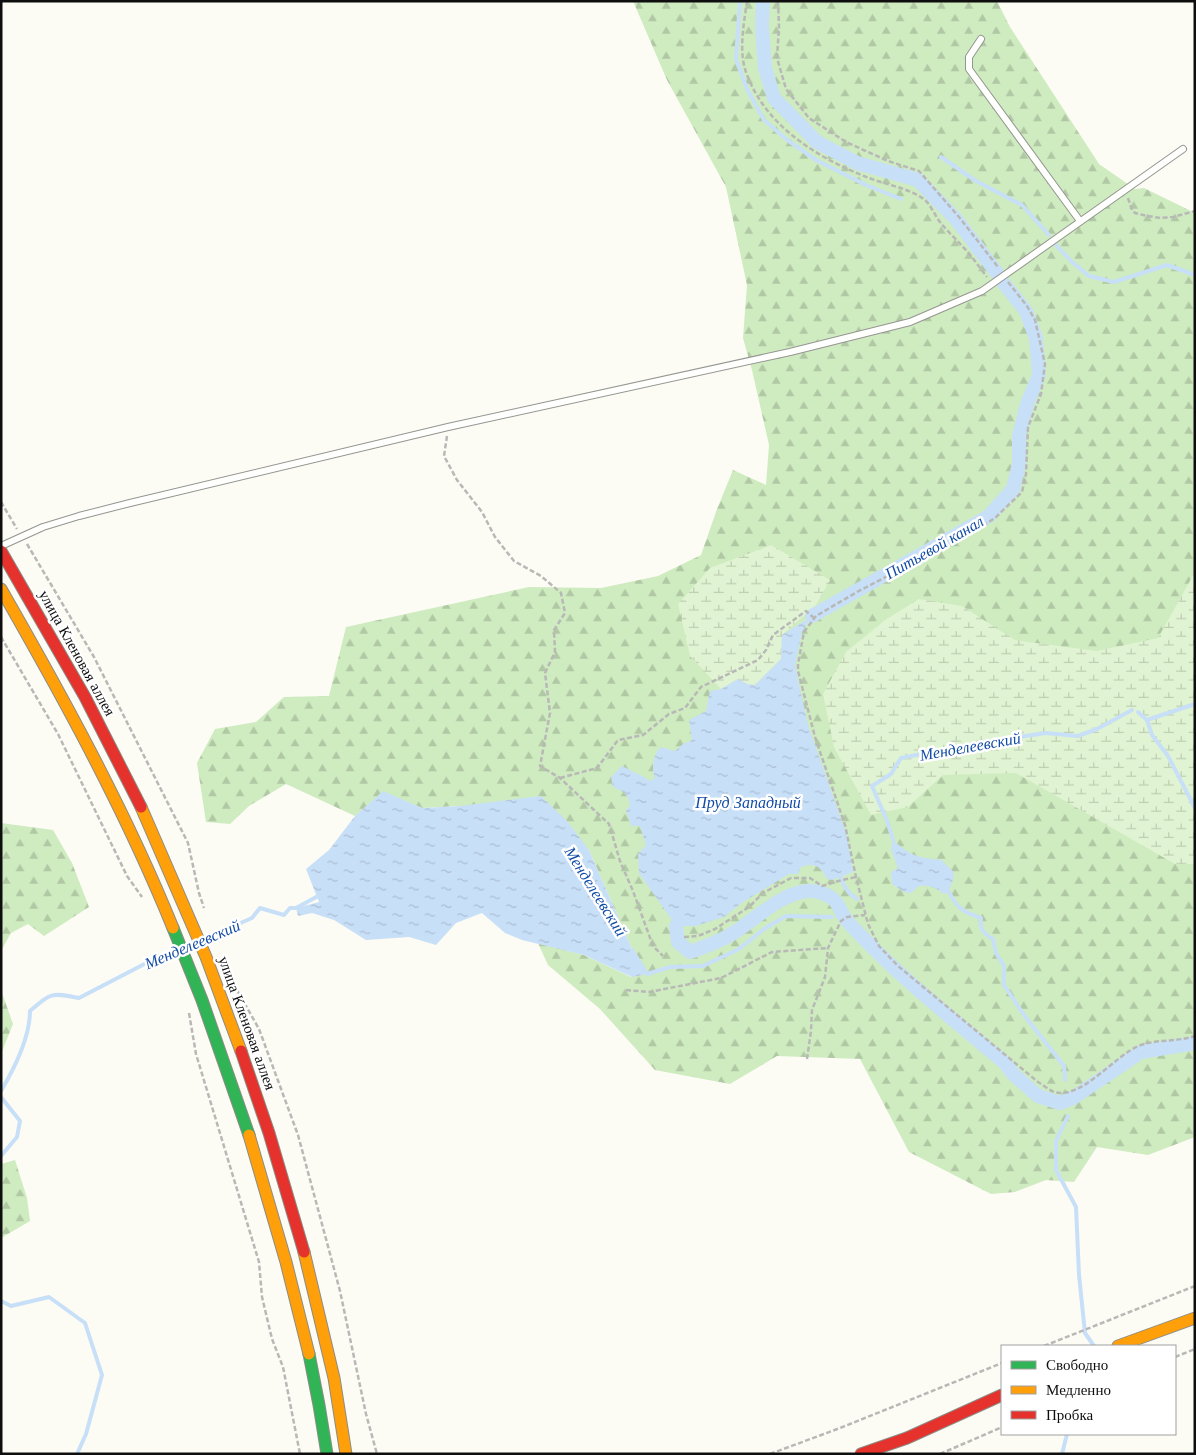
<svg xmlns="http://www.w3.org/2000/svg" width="1196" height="1455" viewBox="0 0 1196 1455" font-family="'Libre Baskerville',serif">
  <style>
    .forest { fill: url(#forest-firs) }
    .wetland { fill: url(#wetland-marsh) }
    .water { fill: url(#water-ripples) }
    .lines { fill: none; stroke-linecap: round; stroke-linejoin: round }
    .stream { stroke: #c8dff8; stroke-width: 4 }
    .canal { stroke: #c8dff8; stroke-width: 14 }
    .lane-casing { stroke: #959592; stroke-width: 8 }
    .fast-casing { stroke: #8c8c88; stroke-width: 13 }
    .slow-casing { stroke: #8c8c88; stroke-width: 13 }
    .jam-casing { stroke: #8c8c88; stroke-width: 13 }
    .path { stroke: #b8b8b7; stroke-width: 2.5; stroke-dasharray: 5 2.5; stroke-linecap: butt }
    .lane { stroke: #fffffd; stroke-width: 6 }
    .fast { stroke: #30b455; stroke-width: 11 }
    .slow { stroke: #ff9f0a; stroke-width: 11 }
    .jam { stroke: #e5322d; stroke-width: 11 }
    .labels { text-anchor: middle; stroke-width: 5; stroke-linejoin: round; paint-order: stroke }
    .street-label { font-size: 15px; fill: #0e0e0e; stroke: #fff }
    .water-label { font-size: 16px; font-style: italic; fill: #114ca7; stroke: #fff }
  </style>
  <defs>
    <pattern id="forest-firs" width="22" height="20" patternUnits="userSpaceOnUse" patternTransform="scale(1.25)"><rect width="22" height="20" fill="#cfebc0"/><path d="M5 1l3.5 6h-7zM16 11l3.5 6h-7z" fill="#b1c8a4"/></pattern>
    <pattern id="wetland-marsh" width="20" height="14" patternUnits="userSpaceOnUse" patternTransform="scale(1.25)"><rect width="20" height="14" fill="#e0f3d2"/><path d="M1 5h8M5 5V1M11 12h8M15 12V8" fill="none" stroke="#bfcfb3"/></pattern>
    <pattern id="water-ripples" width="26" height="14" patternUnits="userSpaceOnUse" patternTransform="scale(1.25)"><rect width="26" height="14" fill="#c8dff8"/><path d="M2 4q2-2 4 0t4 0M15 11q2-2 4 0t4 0" fill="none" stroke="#abbed3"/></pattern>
  </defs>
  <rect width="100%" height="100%" fill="#fcfcf4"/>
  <g class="forest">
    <polygon points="633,1 997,1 1010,27 1099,164 1135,189 1144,188 1195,213 1195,1137 1148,1155 1097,1147 1074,1182 1046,1180 1015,1192 991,1194 909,1152 860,1059 777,1056 730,1084 655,1070 600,1009 548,965 538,943 584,955 631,977 639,965 589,850 460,806 422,808 383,792 355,816 286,784 249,806 230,824 206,822 197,763 215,729 256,722 284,697 329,696 346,627 529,587 601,588 658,576 701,555 717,509 733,470 766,485 769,445 752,370 743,338 747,285 726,187 667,80"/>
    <polygon points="1,823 53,830 72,863 89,907 44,936 28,924 11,933 1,951"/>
    <polygon points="1,990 13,1024 1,1054"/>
    <polygon points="15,1160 27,1198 30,1221 1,1238 1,1164"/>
  </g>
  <g class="wetland">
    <polygon points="771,545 830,580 816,605 782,635 781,659 755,685 747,684 738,679 721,689 690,656 678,604 710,568"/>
    <polygon points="1195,572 1195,864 1175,864 1016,773 943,775 908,807 871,815 834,747 823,694 846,652 885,620 919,599 962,606 1015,640 1096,651 1158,638"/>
  </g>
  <g class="water">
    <path d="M 812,616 L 802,632 L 795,666 L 808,725 L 847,836 L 853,872 L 832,880 L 827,879 C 821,867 815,862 801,867 L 798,874 L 789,874 L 743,902 L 724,917 L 696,926 L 676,926 L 639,873 L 638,854 L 646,845 L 640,826 L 631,826 L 626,810 L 630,806 C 629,794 623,791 613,787 L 611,777 L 622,766 L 644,777 L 649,781 L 655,778 C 651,768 653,756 660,747 L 675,751 L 683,744 L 692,740 L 689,720 L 706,711 L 710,691 L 721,689 L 738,679 L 747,684 L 755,685 L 781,659 L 782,635 Z"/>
    <polygon points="383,791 422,808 460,806 541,796 567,821 589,850 639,965 647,974 632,977 584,955 522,940 505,933 482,913 456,923 436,945 409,937 366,940 334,920 312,913 298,916 296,908 319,902 306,869 329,850 355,816"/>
    <path d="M 893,840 C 910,856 919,858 942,860 C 945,864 951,869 953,872 C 956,878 949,886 949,892 L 944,894 C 936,888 930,885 919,886 L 911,893 L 904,892 L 892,884 L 891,872 L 898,868 L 891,849 Z"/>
  </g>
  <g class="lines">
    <g class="stream">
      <polyline points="740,1 736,59 747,89 764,120 786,139 816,160 866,185 901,199"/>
      <polyline points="941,157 976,181 1022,205 1049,235"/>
      <polyline points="1056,245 1071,261 1089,276 1114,282 1167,265 1195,275"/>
      <polyline points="1138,712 1147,720 1195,704"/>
      <polyline points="1147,720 1152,735 1168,756 1195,808"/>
      <polyline points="893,840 888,823 872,786 891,774 901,758 984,742 1046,733 1078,736 1097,729 1132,710"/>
      <path d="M 840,876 C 844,886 848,894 857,899"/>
      <path d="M 949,892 C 957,909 964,912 981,918 C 979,929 984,934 993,939 L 996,953 L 1004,966 L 1004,985 L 1024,1015 L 1064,1066 L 1065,1080"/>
      <polyline points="204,939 252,918 260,908 284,915 290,908 296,908 320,895"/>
      <polyline points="632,950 647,974 670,967 703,966 739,949 764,929 786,916 832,917"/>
      <path d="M 1,1091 C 14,1069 30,1037 30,1011 C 51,993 51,992 79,998 L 156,958 L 176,950"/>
      <polyline points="1,1097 20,1121 17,1137 1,1156"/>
      <polyline points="1068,1116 1056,1141 1056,1170 1076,1207 1079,1275 1085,1333 1094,1346"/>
      <polyline points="1,1301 11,1306 49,1297 85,1323 102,1375 86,1434 77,1454"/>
      <polyline points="1062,1454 1067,1434"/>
    </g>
    <g class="canal">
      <polyline points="763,1 762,26 765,68 774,98 817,142 857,163 918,180 956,219 997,273"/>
      <polyline points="812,616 989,516 1013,489 1019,464 1019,436 1027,404 1039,375 1036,338 1026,311 1002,281"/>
      <path d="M 676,926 L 678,942 L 690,952 C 705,947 721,941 735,932 C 757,918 780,894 807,891 C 812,890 817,892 822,893 C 843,901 836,909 849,923 C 896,974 950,1017 1004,1062 L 1013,1074 L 1038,1096 L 1060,1103 L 1073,1098 L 1141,1052 L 1195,1043"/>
    </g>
    <defs>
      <g id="lane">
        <polyline points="981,39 969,57 969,69 1080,221"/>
        <polyline points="1,546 43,527 79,516 130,503 448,427 790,352 910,322 982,291 1183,149"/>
      </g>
      <g id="fast">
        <polyline points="173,928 202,1000 249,1135"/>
        <polyline points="309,1354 319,1405 327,1454"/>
      </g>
      <g id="slow">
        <path d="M 1,589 C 64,699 125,810 173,928"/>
        <polyline points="141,807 206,957 241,1051"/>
        <polyline points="249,1135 286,1262 309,1354"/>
        <polyline points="304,1252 334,1378 346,1454"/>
        <polyline points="1118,1346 1195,1318"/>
      </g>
      <g id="jam">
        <polyline points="1,551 85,697 141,807"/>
        <polyline points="241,1051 269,1133 304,1252"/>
        <polyline points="861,1454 907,1438 1002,1395"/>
      </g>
    </defs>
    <use href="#lane" class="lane-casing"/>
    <use href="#fast" class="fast-casing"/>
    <use href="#slow" class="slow-casing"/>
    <use href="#jam" class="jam-casing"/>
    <g class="path">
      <path d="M 747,1 C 744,23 739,48 745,69 C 763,125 817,158 869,178 C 887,185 909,188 925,200 C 931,205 935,216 940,222 C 947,231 956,239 963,247 C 972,256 979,267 987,277"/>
      <polyline points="778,1 779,26 777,58 786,89 809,118 846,142 888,161 919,171 959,217 998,267"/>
      <polyline points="1128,198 1132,210 1135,213 1147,216 1161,218 1173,217 1195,211"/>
      <path d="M 1008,282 L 1027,306 L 1035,320 L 1045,364 L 1041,394 L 1028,427 L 1026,474 L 1022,492 L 995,518 L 959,541 L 941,548 L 857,592 L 816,616 L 804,632 L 798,664 L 798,671 L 815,737 L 845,825 L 856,877 L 868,924 L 879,946 L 898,966 L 1038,1082 C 1043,1085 1049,1090 1054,1092 C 1083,1100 1115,1054 1141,1045 C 1159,1039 1177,1042 1195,1036"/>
      <polyline points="447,436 444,456 457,480 482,512 495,537 514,561 541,576 561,593 565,613 554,630 555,652 545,673 550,713 540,766 560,778 609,824 620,861 633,891 653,946 663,956"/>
      <polyline points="1,502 17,529"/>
      <polyline points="27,544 94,657 188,843 199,893 204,908"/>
      <polyline points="1,637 58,734 127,876 142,897"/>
      <polyline points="560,778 597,768 618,740 643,735 669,714 685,708 701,687 758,660 766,650 773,635 806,611 814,618"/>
      <polyline points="684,937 698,936 715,929 749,907 763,893 791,878 810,878 822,886 842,880 856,877"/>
      <polyline points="237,990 259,1029 298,1135 340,1291 366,1414 377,1454"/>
      <polyline points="626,990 649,992 721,978 772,952 828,948"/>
      <polyline points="189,1013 196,1054 259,1262 262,1297 272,1339 283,1367 300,1454"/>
      <polyline points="807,1059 811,1031 812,1010 825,977 828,948 841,921 847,917 865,915"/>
      <polyline points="1044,1346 1195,1286"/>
      <polyline points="1175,1357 1195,1349"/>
      <polyline points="770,1454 840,1428 1002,1363"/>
      <polyline points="940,1454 1002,1427"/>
    </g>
    <use href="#lane" class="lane"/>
    <use href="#fast" class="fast"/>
    <use href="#slow" class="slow"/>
    <use href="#jam" class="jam"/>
  </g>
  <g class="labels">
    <g class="street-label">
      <text transform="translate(77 653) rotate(61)" y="5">улица Кленовая аллея</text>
      <text transform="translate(247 1023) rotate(70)" y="5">улица Кленовая аллея</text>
    </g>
    <g class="water-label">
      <text transform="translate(934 547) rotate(-30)" y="6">Питьевой канал</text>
      <text transform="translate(970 746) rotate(-10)" y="6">Менделеевский</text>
      <text x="748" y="808">Пруд Западный</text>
      <text transform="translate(596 891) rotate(58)" y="6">Менделеевский</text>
      <text transform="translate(192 944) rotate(-23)" y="6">Менделеевский</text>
    </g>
  </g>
  <rect width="1196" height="1455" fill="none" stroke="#0e0e0e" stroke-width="5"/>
  <rect x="1001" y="1345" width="175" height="90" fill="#ffffff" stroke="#9f9f9f"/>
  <rect x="1011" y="1361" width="25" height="8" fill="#30b455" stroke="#9f9f9f"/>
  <text x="1046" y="1370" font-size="15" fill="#0e0e0e">Свободно</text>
  <rect x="1011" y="1386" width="25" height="8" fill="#ff9f0a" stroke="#9f9f9f"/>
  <text x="1046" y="1395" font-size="15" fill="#0e0e0e">Медленно</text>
  <rect x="1011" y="1411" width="25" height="8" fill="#e5322d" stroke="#9f9f9f"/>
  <text x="1046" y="1420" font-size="15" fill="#0e0e0e">Пробка</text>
</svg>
